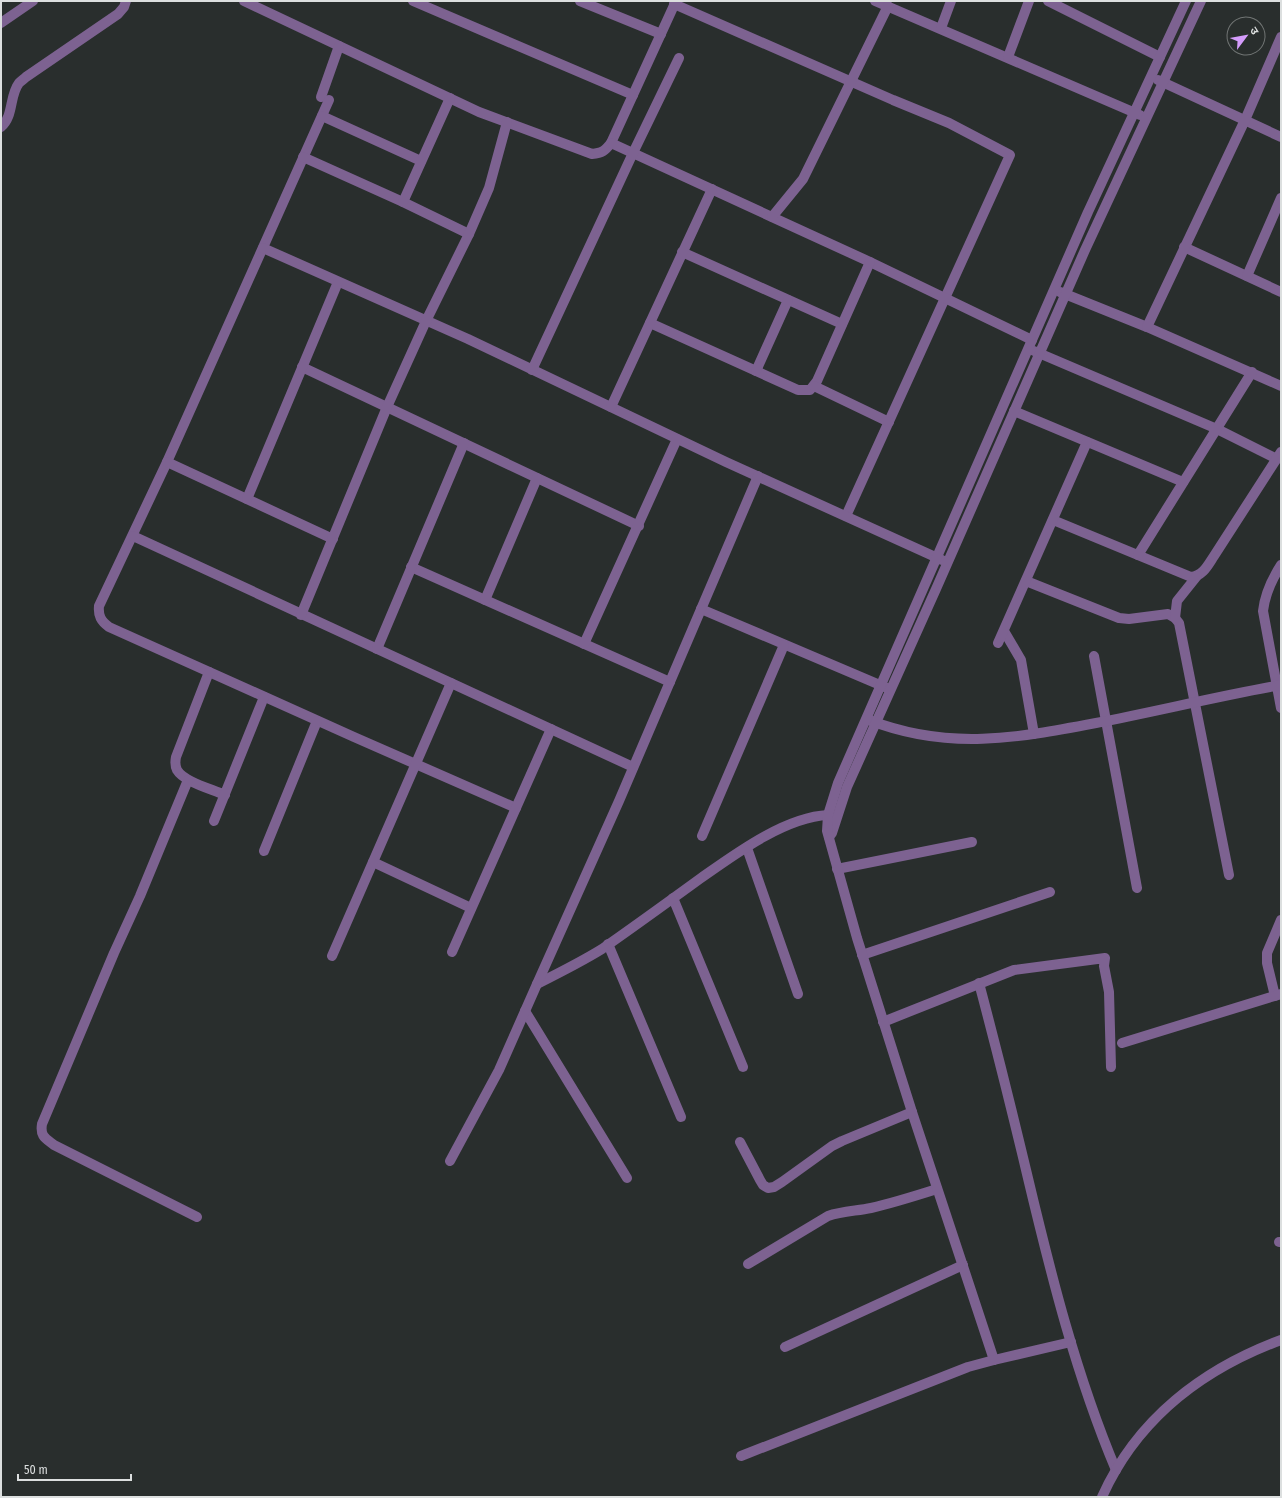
<svg xmlns="http://www.w3.org/2000/svg" width="1282" height="1498" viewBox="0 0 1282 1498" font-family="'Fira Sans Condensed','Noto Sans Devanagari',sans-serif">
  <style>
    .lines { fill: none; stroke-linecap: round; stroke-linejoin: round }
    .minor { stroke: #7d6291; stroke-width: 10 }
  </style>
  <rect width="100%" height="100%" fill="#292e2d"/>
  <g class="lines">
    <g class="minor">
      <path d="M 244,1 L 479,112 L 592,154 C 602,153 605,151 611,143 L 676,1"/>
      <polyline points="413,1 633,95"/>
      <polyline points="580,1 661,34"/>
      <polyline points="875,1 1140,115"/>
      <polyline points="1048,1 1160,57"/>
      <polyline points="674,4 893,100 949,123 1010,155 846,516"/>
      <polyline points="1,23 33,1"/>
      <polyline points="941,28 951,1"/>
      <polyline points="1008,57 1029,1"/>
      <polyline points="1158,80 1281,137"/>
      <polyline points="321,97 339,46"/>
      <path d="M 329,100 L 167,462 L 99,606 C 98,616 101,621 109,627 L 354,737 L 516,808"/>
      <polyline points="322,116 421,161"/>
      <path d="M 1,127 C 14,116 9,96 19,83 C 21,81 24,79 26,77 L 118,14 L 124,7 L 126,1"/>
      <polyline points="611,143 870,262 1032,340"/>
      <polyline points="303,157 403,202 469,234"/>
      <polyline points="403,202 450,98"/>
      <polyline points="772,217 803,179 888,6"/>
      <polyline points="1184,247 1281,292"/>
      <polyline points="263,248 468,339 726,462 942,560"/>
      <polyline points="682,252 842,324"/>
      <polyline points="1247,276 1281,198"/>
      <polyline points="1060,292 1147,327 1281,386"/>
      <polyline points="650,323 798,390 810,390 817,381 870,262"/>
      <polyline points="1147,327 1245,120 1281,37"/>
      <polyline points="1034,351 1217,429 1277,459"/>
      <polyline points="302,367 639,526"/>
      <polyline points="532,370 633,153 679,58"/>
      <polyline points="756,371 788,300"/>
      <polyline points="814,386 889,422"/>
      <polyline points="611,407 712,189"/>
      <polyline points="1014,411 1183,482"/>
      <polyline points="167,462 333,539"/>
      <polyline points="247,499 338,282"/>
      <path d="M 1053,520 L 1191,577 C 1203,576 1208,565 1214,556 L 1281,452"/>
      <polyline points="133,536 633,767"/>
      <polyline points="1138,555 1252,372"/>
      <path d="M 1281,565 C 1272,579 1265,594 1263,611 L 1281,708"/>
      <polyline points="411,567 670,682"/>
      <polyline points="1026,581 1119,618 1129,619 1168,614 1175,618 1179,623 1229,875"/>
      <polyline points="485,600 537,478"/>
      <polyline points="701,609 887,688"/>
      <polyline points="301,615 387,407 426,321 469,234 489,188 507,122"/>
      <polyline points="1175,618 1177,601 1197,576"/>
      <polyline points="1004,631 1021,660 1034,734"/>
      <polyline points="998,643 1087,442"/>
      <polyline points="584,644 677,439"/>
      <polyline points="377,649 464,443"/>
      <polyline points="1094,656 1137,888"/>
      <path d="M 209,672 L 176,757 C 175,762 175,766 177,770 C 184,782 212,789 225,795"/>
      <path d="M 869,720 C 948,751 1017,738 1096,723 C 1158,711 1219,696 1281,685"/>
      <path d="M 188,780 L 140,896 L 114,953 L 42,1124 C 40,1136 45,1138 54,1145 L 197,1217"/>
      <polyline points="214,821 264,697"/>
      <polyline points="702,836 784,645"/>
      <polyline points="829,837 832,833 847,787 936,589 1085,250 1201,1"/>
      <polyline points="747,848 798,994"/>
      <polyline points="264,851 317,721"/>
      <polyline points="373,862 471,908"/>
      <polyline points="837,869 972,842"/>
      <polyline points="673,898 743,1067"/>
      <polyline points="608,944 681,1117"/>
      <polyline points="452,952 551,729"/>
      <polyline points="862,955 1050,892"/>
      <polyline points="332,956 451,683"/>
      <path d="M 979,983 C 996,1047 1012,1111 1027,1174 C 1051,1275 1076,1375 1116,1470"/>
      <path d="M 537,984 C 559,973 581,962 602,949 C 635,926 668,902 701,878 C 735,854 785,817 828,815"/>
      <polyline points="1275,996 1267,963 1267,953 1281,920"/>
      <polyline points="525,1011 627,1178"/>
      <polyline points="883,1022 1014,970 1105,958 1104,966 1109,992 1111,1067"/>
      <polyline points="1122,1043 1281,994"/>
      <polyline points="740,1142 760,1180 763,1185 768,1188 774,1187 782,1182 832,1146 842,1141 912,1112"/>
      <polyline points="450,1161 499,1070 537,984 619,801 758,476"/>
      <polyline points="1279,1242 1281,1242"/>
      <path d="M 748,1264 L 828,1216 C 842,1211 857,1211 871,1208 C 893,1203 915,1196 937,1189"/>
      <polyline points="785,1347 963,1265"/>
      <polyline points="994,1360 912,1112 857,938 827,831 828,815 838,783 1088,212 1186,1"/>
      <polyline points="741,1456 968,1367 994,1360 1071,1342"/>
      <path d="M 1102,1497 C 1137,1419 1203,1369 1281,1340"/>
    </g>
  </g>
  <rect width="1282" height="1498" fill="none" stroke="#dcdfdf" stroke-width="4"/>
  <g transform="translate(1246 36) rotate(58)"><circle r="19" fill="#292e2d" stroke="#717574"/>
  <path d="M0-3L7 15L0 10L-7 15Z" fill="#d49cfb"/>
  <text y="-6" font-size="11" font-weight="bold" text-anchor="middle" fill="#dcdfdf">उ</text>
  </g>
  <path d="M18 1474v6h113v-6" fill="none" stroke="#dcdfdf" stroke-width="2"/>
  <text x="24" y="1474" font-size="12" fill="#dcdfdf" stroke="#292e2d" stroke-width="3" paint-order="stroke">50 m</text>
</svg>
